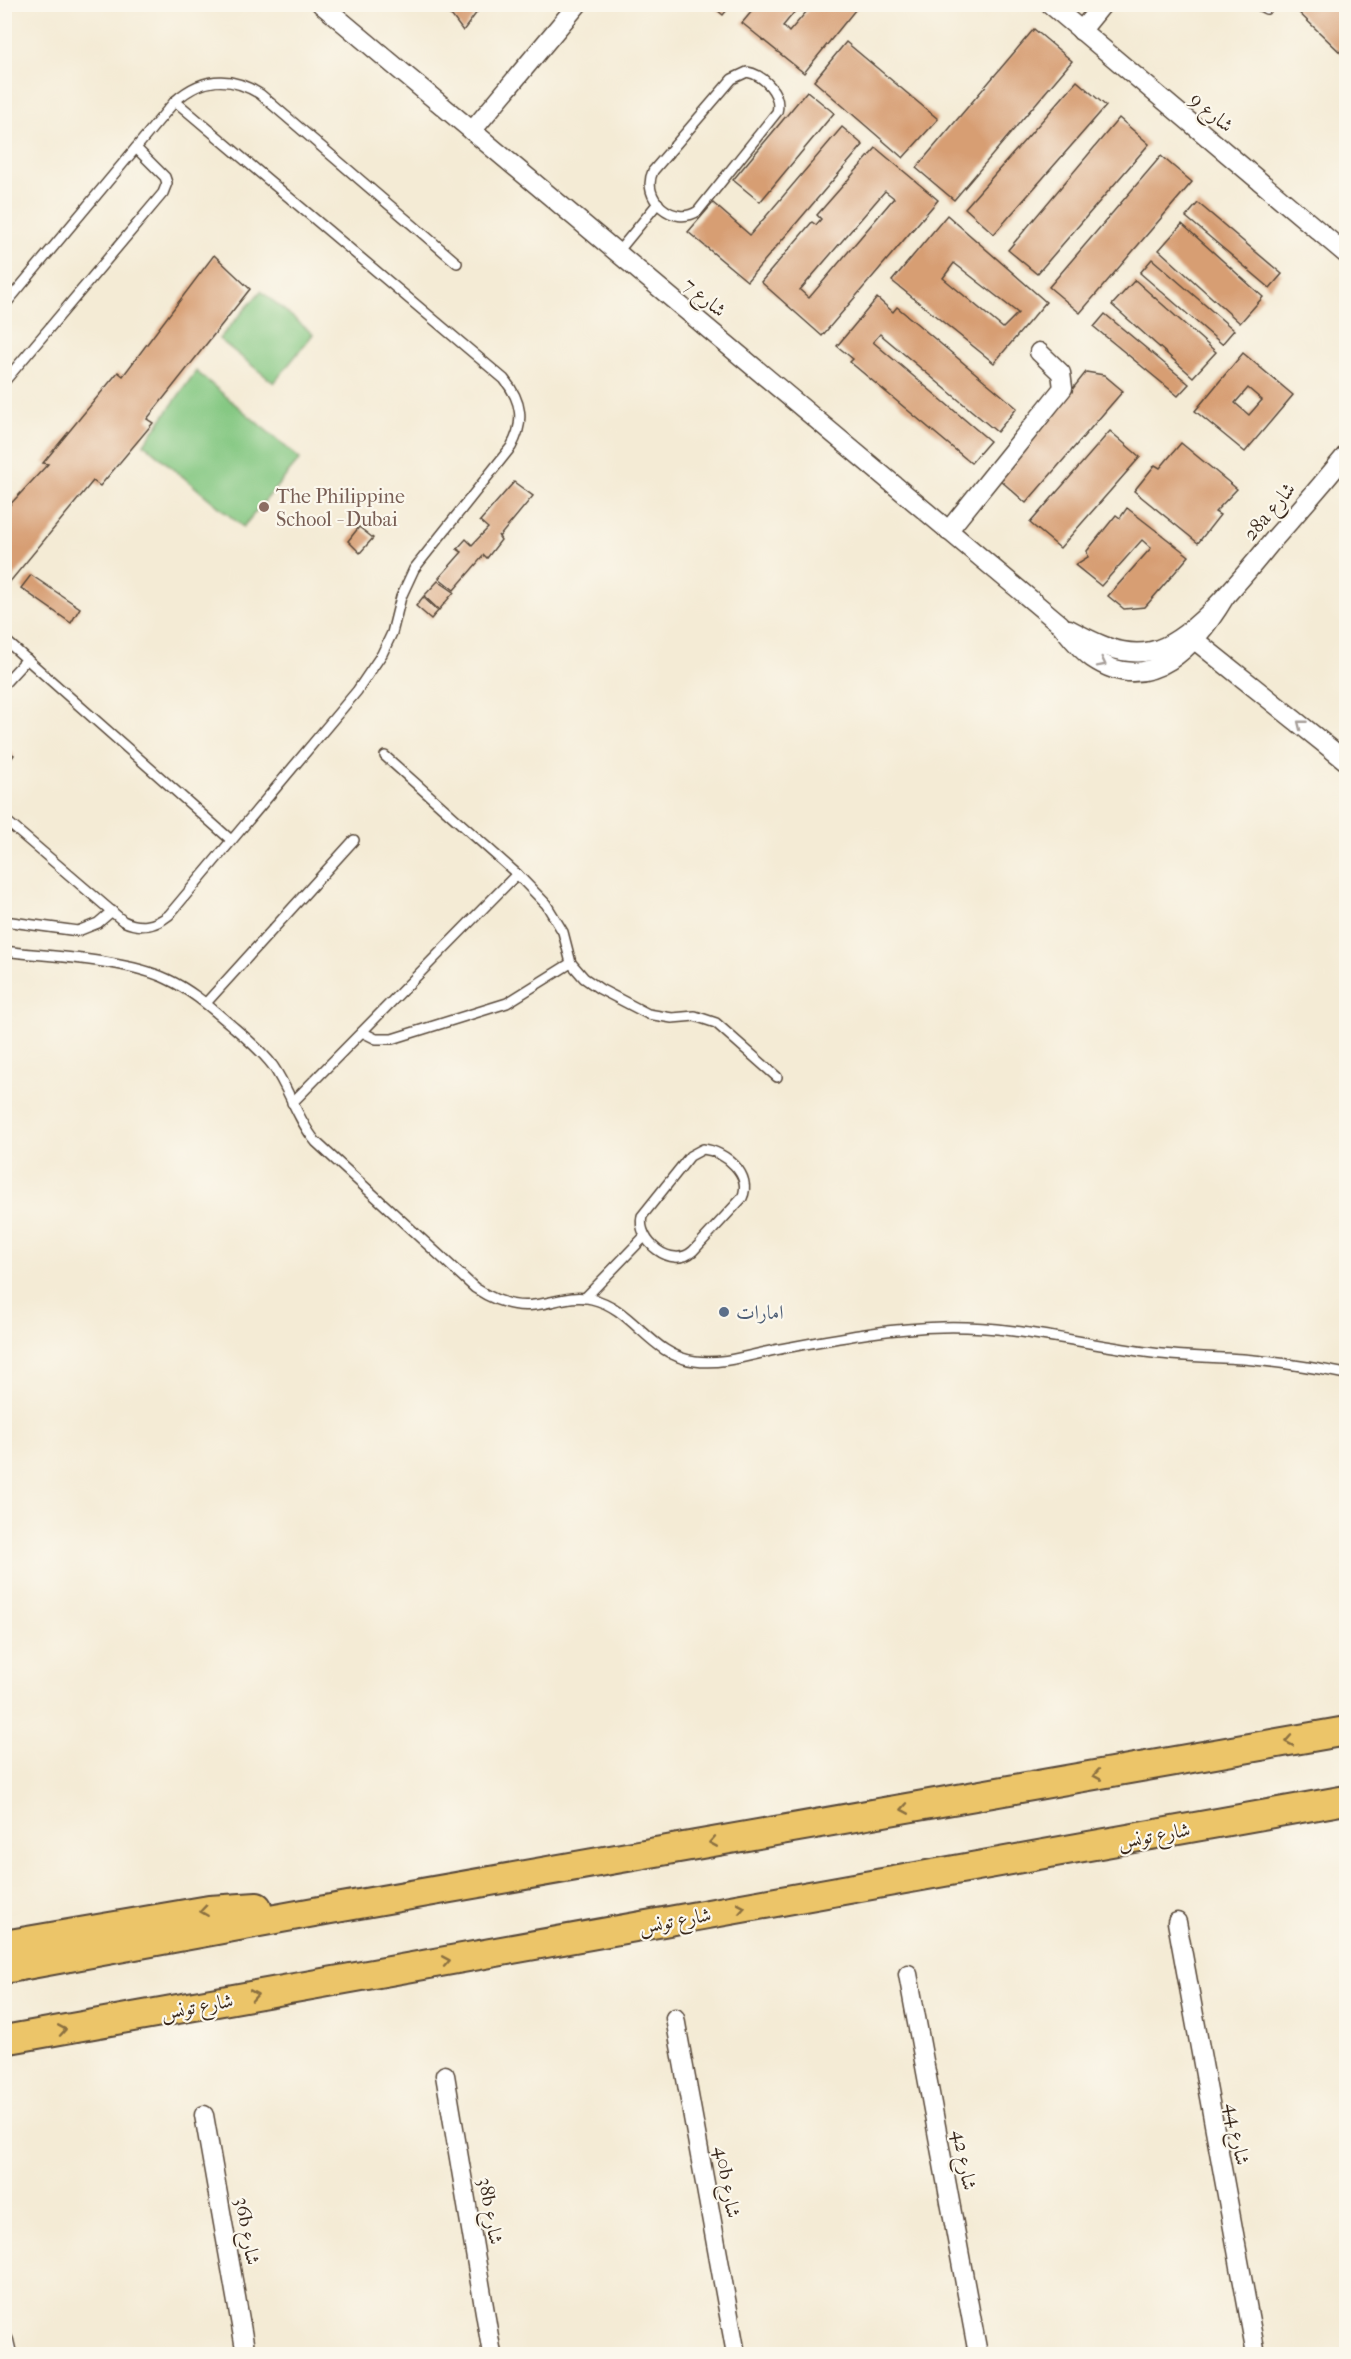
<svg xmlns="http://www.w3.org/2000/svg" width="1351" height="2359" viewBox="0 0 1351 2359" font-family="'IM FELL French Canon',Amiri,serif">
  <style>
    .green { fill: #83c781; stroke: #5f7850; stroke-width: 1.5 }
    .building { fill: #d79e73; fill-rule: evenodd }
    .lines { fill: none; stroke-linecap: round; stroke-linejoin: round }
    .service-casing { stroke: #574739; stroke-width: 12 }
    .minor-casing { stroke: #574739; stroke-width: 21 }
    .primary-casing { stroke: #574739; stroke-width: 32 }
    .service { stroke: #fff; stroke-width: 9 }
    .minor { stroke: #fff; stroke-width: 18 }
    .primary { stroke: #ecc569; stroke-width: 28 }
    .oneway { stroke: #a79f9a }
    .oneway2 { stroke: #8b7040 }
    .education-dot { fill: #8d6e63; stroke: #fbf7ec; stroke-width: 2 }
    .service-dot { fill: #5c6f8a; stroke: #fbf7ec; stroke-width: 2 }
    .labels { text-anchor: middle; stroke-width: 4.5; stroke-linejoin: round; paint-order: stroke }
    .street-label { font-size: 20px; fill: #3b2a1e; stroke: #fbf7ec }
    .education-label { font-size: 20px; fill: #785e54; stroke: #fbf7ec; text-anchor: start }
    .service-label { font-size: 20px; fill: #4e5e75; stroke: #fbf7ec; text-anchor: start }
  </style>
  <rect width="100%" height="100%" fill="#fbf7ec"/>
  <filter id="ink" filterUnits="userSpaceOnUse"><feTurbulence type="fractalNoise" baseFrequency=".0167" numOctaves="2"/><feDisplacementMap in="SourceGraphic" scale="12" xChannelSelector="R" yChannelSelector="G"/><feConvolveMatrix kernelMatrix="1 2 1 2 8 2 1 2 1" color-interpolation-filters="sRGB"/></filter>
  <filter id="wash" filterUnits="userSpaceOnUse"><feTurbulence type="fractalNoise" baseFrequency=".008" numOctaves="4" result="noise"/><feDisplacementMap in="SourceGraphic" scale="24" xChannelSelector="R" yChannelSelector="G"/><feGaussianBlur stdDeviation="1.35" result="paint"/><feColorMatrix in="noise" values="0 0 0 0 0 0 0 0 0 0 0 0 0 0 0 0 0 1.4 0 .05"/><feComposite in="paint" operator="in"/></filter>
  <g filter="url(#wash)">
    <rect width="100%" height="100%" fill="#f4ebd5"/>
    <g class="green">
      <polygon points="261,291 313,334 274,383 219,339"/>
      <polygon points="196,371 300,459 243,527 144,444"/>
    </g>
    <g id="blocks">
      <g class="building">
        <polygon points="439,4 483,4 463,31 452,16 436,8"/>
        <polygon points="710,4 732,4 723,15"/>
        <polygon points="758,4 801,4 783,26 789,32 813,4 860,4 804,73 742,23"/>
        <polygon points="1297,4 1346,4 1346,48 1342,54 1294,8"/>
        <polygon points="1034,29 1072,61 954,200 916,168"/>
        <polygon points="846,42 938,119 903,158 814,81"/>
        <polygon points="1077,81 1106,106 994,234 965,208"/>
        <polygon points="807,91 834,113 760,202 733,180"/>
        <polygon points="1119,118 1149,144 1037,274 1008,250"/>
        <polygon points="842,127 863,145 747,281 688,232 713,203 750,235"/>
        <path d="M 876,148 L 938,200 L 822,336 L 761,282 L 812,222 L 816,225 L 821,219 L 817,215 ZM 885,191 L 894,198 L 809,298 L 800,290 Z"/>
        <polygon points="1161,156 1192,182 1080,313 1049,287"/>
        <polygon points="1198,203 1282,274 1270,288 1186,217"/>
        <path d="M 947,215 L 1046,302 L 994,363 L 892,281 ZM 954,263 L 1018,313 L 1003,328 L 943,278 Z"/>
        <polygon points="1182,224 1263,297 1240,323 1159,250"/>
        <polygon points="214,255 250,289 147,419 153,423 100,486 93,481 4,589 4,511 48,464 43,463 118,372 123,376"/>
        <polygon points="1152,259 1234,330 1222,344 1140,273"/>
        <polygon points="1135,280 1216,352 1193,377 1112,305"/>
        <polygon points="877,298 893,312 897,307 1017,408 997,432 880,334 873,342 990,441 971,463 850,362 853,359 837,346"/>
        <polygon points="1105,314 1189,384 1178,396 1094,327"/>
        <path d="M 1243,353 L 1293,395 L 1245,452 L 1195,411 ZM 1248,388 L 1262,400 L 1249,415 L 1235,403 Z"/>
        <polygon points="1086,372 1104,375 1123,391 1026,503 1000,480"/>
        <polygon points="1110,431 1140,457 1060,548 1030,523"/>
        <polygon points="1181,443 1237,489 1215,512 1220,515 1198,543 1134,491 1155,465 1160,468"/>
        <polygon points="514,482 533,496 499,537 498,535 501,540 487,558 484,555 454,590 439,578 462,552 457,549 466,539 472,545 488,528 480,521"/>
        <polygon points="1127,508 1189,556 1145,607 1124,609 1108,596 1151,548 1142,540 1101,586 1075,565 1088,557 1087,551 1116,515 1120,518"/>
        <polygon points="359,527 373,538 360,553 348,541"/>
        <polygon points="31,575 80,608 71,623 21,588"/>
        <polygon points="438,581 454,592 439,610 424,596"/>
        <polygon points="423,597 438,611 431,619 416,606"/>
        <polygon points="4,748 14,755 4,769"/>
      </g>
    </g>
  </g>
  <g filter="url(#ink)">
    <use href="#blocks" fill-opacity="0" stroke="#574739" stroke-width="1.5"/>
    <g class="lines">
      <defs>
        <g id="service">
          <polyline points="1256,4 1266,9 1273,4"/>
          <path d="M 747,72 C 764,75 782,94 777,112 L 698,211 C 674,227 640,199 653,171 L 732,79 Z"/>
          <polyline points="617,253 658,203"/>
          <path d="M 4,306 L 175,101 C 202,77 230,75 260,94 L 457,263"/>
          <polyline points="4,382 163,193 167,183 165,177 136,148"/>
          <polyline points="4,639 231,840"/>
          <polyline points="4,684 27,659"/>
          <polyline points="385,756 517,874 546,904 563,932 571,963 584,978 600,989 648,1014 672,1018 695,1016 716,1023 777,1077"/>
          <path d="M 4,819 L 123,921 C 140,929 154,927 169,915 L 357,691 L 382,654 L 392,633 L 401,597 L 414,569 L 511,447 C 525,422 522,401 504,379 L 175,101"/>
          <polyline points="4,921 78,931 98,923 112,911"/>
          <path d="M 4,951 C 52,957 124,959 167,979 C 191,990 210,1007 230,1024 C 245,1037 261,1050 273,1066 C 290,1091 297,1119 316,1142 L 475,1288 C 493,1300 512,1308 534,1305 C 554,1303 571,1294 592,1299 C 633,1308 651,1356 695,1361 C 723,1365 753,1354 780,1349 C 834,1339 887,1328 942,1327 C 1014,1325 1082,1344 1153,1353 C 1183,1357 1213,1357 1243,1359 C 1278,1362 1312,1367 1346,1374"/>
          <polyline points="206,1003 354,840"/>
          <polyline points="362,1032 376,1039 392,1039 507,1003 571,963"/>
          <polyline points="292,1103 517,874"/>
          <path d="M 703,1149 C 725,1151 753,1175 742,1198 L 693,1251 C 672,1270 636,1241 642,1216 L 690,1156 Z"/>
          <polyline points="585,1298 644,1237"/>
        </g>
        <g id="minor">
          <path d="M 321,4 L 1060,624 C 1070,636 1079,649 1092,658 C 1151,698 1197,644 1225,597"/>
          <polyline points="1050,4 1346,254"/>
          <polyline points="1081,31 1103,4"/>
          <polyline points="472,131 578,4"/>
          <polyline points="948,531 1063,388 1061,373 1039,352"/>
          <path d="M 1069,629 C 1095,643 1121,657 1151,651 C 1193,643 1248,570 1275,538 C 1299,511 1323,483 1346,455"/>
          <polyline points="1196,641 1346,761"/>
          <polyline points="1177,1922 1256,2354"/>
          <polyline points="908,1974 978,2354"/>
          <polyline points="675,2018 736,2354"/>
          <polyline points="445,2075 492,2354"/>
          <polyline points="204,2115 246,2354"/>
          <polyline points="4,2341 7,2354"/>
        </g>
        <g id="primary">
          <polyline points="4,1945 209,1910 257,1907"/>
          <polyline points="4,1969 325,1910 1346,1731"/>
          <polyline points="4,2040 1346,1800"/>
        </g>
      </defs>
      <use href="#service" class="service-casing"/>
      <use href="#minor" class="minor-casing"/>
      <use href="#primary" class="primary-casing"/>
      <use href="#service" class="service"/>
      <use href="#minor" class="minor"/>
      <use href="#primary" class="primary"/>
    </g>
    <defs><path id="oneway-chevron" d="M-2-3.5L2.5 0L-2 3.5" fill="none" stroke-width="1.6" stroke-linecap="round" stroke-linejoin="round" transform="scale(1.5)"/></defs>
    <g class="oneway">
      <use href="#oneway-chevron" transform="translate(1102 663) rotate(27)"/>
      <use href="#oneway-chevron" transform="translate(1301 724) rotate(-142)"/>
    </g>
    <g class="oneway2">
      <use href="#oneway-chevron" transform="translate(1289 1741) rotate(170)"/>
      <use href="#oneway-chevron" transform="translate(1097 1775) rotate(170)"/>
      <use href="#oneway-chevron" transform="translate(905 1809) rotate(170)"/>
      <use href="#oneway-chevron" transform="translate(713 1842) rotate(170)"/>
      <use href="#oneway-chevron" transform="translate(741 1908) rotate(-10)"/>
      <use href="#oneway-chevron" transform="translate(204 1911) rotate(172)"/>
      <use href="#oneway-chevron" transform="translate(446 1961) rotate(-10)"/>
      <use href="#oneway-chevron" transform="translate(254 1995) rotate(-10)"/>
      <use href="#oneway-chevron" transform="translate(62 2030) rotate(-10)"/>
    </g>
  </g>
  <circle class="education-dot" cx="264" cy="507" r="6"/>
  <circle class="service-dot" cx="724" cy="1312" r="6"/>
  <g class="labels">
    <g class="street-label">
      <text transform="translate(1212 112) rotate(40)" y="7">شارع 9</text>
      <text transform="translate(705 297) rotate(40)" y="7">شارع 7</text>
      <text transform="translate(1269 511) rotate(-50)" y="7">28a شارع</text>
      <text transform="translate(1154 1835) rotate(-10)" y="7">شارع تونس</text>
      <text transform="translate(675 1920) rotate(-10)" y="7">شارع تونس</text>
      <text transform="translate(197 2006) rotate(-10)" y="7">شارع تونس</text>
      <text transform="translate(1238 2134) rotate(80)" y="7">شارع 44</text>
      <text transform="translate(965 2160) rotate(80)" y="7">شارع 42</text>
      <text transform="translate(728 2182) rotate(80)" y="7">40b شارع</text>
      <text transform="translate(491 2211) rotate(80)" y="7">38b شارع</text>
      <text transform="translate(248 2231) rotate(80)" y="7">36b شارع</text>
    </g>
    <g class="education-label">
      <text x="276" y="503">The Philippine<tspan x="276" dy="23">School - Dubai</tspan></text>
    </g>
    <g class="service-label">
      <text x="736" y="1319">امارات</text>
    </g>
  </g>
  <rect width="1351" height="2359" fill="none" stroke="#fbf7ec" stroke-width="24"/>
</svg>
